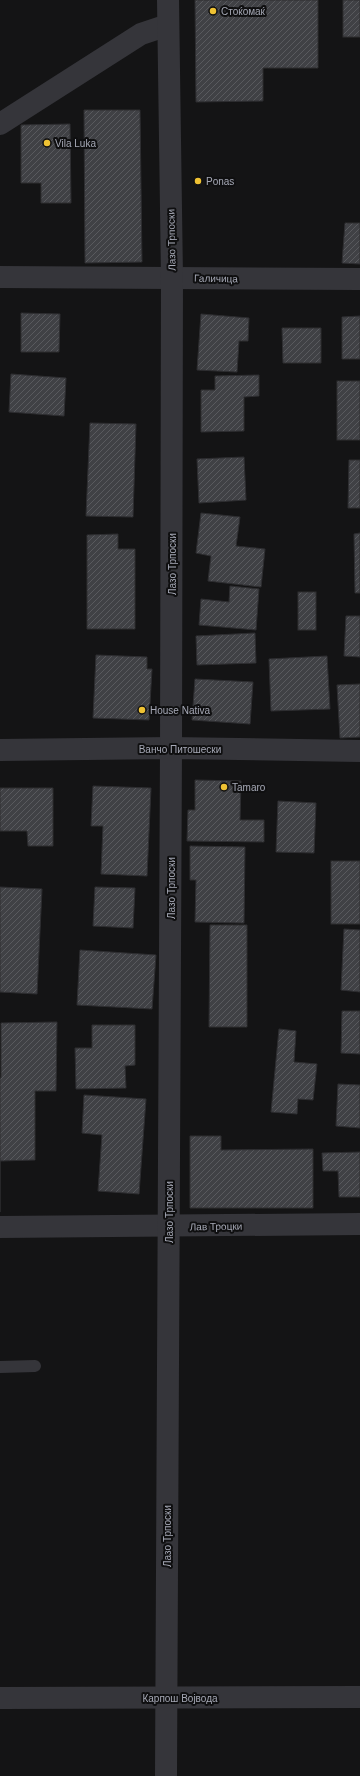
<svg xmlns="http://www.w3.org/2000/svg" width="360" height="1776" viewBox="0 0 360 1776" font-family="Arial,sans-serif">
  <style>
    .building { fill: url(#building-hatch); stroke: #2e2e31 }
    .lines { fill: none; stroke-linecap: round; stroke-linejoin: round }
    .service { stroke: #35353a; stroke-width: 12 }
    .minor { stroke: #35353a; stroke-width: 22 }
    .poi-dot { fill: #efc233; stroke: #0f0f10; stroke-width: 1.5 }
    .labels { text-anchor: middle; stroke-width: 4; stroke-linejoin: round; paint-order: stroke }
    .poi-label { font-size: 10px; fill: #a6a9b6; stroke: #0f0f10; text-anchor: start }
    .street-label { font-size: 10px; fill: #a6a9b6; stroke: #0f0f10 }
  </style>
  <defs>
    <pattern id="building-hatch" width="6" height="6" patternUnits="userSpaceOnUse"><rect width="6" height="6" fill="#404145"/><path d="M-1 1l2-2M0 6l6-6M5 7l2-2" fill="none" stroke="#595a5e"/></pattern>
  </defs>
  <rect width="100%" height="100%" fill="#141415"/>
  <g class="building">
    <polygon points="195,0 318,0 318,68 263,68 263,101 196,102"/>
    <rect x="343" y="0" width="17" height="37"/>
    <polygon points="84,110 140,110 142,262 85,263"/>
    <polygon points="70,124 71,203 41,203 41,183 21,183 21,125"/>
    <polygon points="345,223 360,223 360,264 342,263"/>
    <polygon points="21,313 60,314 59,352 21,352"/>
    <polygon points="201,314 249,318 248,341 239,341 237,372 197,370"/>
    <polygon points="360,316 360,359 342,359 342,317"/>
    <polygon points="282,328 321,328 321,363 283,363"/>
    <polygon points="11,374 66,378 64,416 9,412"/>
    <polygon points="259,375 259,396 244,397 244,431 201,432 201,390 215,390 215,376"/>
    <rect x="337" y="381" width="23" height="59"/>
    <polygon points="90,423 136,424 133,517 86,516"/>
    <polygon points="244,457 246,500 199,503 197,459"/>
    <polygon points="349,460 360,460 360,508 348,508"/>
    <polygon points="201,513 240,517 236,546 265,549 261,587 208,581 211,556 196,553"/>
    <polygon points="360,533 360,593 355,593 354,534"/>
    <polygon points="118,534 118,549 135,549 135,629 87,629 87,535"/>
    <polygon points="230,586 259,589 256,630 199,625 201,599 229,602"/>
    <rect x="298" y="592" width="18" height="38"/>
    <polygon points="346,616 360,616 360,657 344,656"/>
    <polygon points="255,633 256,663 197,665 196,636"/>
    <polygon points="96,655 147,657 147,669 152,669 149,720 93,718"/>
    <polygon points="327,656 330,709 271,711 269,659"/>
    <polygon points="195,679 253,682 250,724 192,720"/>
    <polygon points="360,684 360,737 340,738 337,685"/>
    <polygon points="195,780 241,781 240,820 264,820 264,842 187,841 188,810 195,810"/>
    <polygon points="93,786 151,788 147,876 101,874 103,826 91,826"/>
    <polygon points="0,788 53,788 53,846 28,846 27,831 0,831"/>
    <polygon points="278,801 316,803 314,853 276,852"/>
    <polygon points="190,846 245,847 244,923 195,922 196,880 190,880"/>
    <rect x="331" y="861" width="29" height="63"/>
    <polygon points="0,887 42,889 37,994 0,992"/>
    <polygon points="95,887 135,888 133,928 93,926"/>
    <polygon points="210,925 247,925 247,1027 209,1027"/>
    <polygon points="344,929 360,930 360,992 341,990"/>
    <polygon points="80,950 156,955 152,1009 77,1005"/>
    <polygon points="342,1011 360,1011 360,1054 341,1053"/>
    <polygon points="57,1022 56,1091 35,1091 35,1160 0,1161 0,1212 0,1078 1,1078 1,1023"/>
    <polygon points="92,1025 135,1025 135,1065 125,1066 126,1088 76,1089 75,1048 92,1048"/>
    <polygon points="279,1029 296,1031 294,1062 317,1064 313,1100 298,1099 297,1114 271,1112"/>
    <polygon points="338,1084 360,1085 360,1128 336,1126"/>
    <polygon points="84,1095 146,1099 139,1194 98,1191 102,1135 82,1133"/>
    <polygon points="190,1136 221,1136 221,1150 313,1149 313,1208 190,1208"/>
    <polygon points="360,1152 360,1197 339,1197 338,1171 323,1171 322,1153"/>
  </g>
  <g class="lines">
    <polyline class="service" points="0,1367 35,1366"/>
    <g class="minor">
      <polyline points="0,124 141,34 168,25"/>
      <polyline points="0,277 360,279"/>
      <polyline points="0,750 171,748 360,751"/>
      <polyline points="0,1227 360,1224"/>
      <polyline points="0,1698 360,1697"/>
      <polyline points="166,1776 171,748 172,278 168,0"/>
    </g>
  </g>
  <g class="poi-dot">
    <circle cx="213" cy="11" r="4"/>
    <circle cx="47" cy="143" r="4"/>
    <circle cx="198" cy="181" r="4"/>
    <circle cx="142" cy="710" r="4"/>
    <circle cx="224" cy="787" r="4"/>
  </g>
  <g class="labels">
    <g class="poi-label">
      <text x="221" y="15">Стоќомаќ</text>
      <text x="55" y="147">Vila Luka</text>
      <text x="206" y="185">Ponas</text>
      <text x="150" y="714">House Nativa</text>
      <text x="232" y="791">Tamaro</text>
    </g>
    <g class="street-label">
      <text transform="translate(171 240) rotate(-91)" y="4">Лазо Трпоски</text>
      <text transform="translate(216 278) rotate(1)" y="4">Галичица</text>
      <text transform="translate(172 564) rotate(-90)" y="4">Лазо Трпоски</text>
      <text x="180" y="753">Ванчо Питошески</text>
      <text transform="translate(171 888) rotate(-90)" y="4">Лазо Трпоски</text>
      <text transform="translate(169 1212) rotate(-90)" y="4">Лазо Трпоски</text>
      <text transform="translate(216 1226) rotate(-1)" y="4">Лав Троцки</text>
      <text transform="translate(167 1536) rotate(-90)" y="4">Лазо Трпоски</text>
      <text x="180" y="1702">Карпош Војвода</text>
    </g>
  </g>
</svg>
